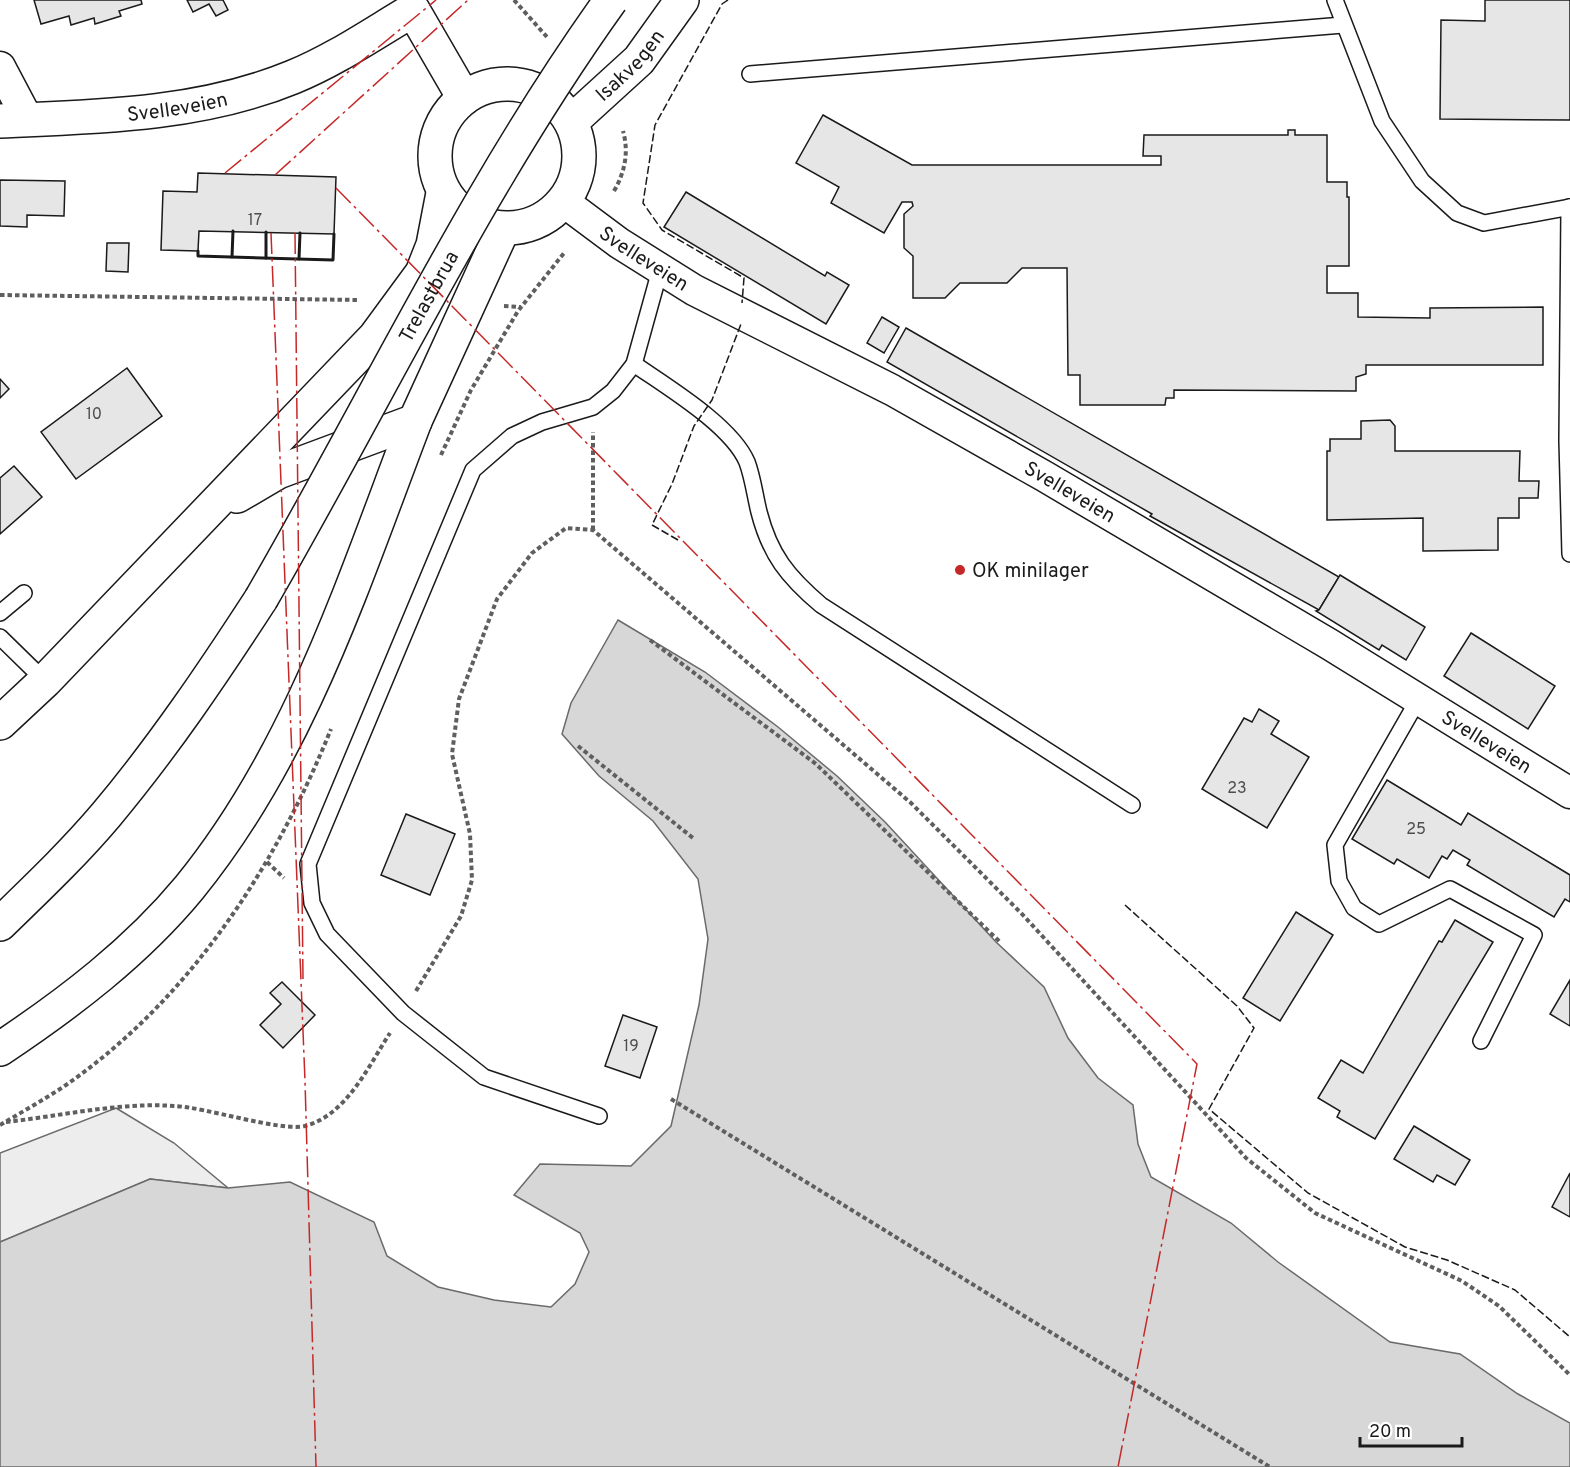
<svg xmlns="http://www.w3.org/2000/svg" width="1570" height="1467" viewBox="0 0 1570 1467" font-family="Overpass,sans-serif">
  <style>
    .built { fill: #ededed; stroke: #6a6a6a; stroke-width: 1.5 }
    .water { fill: #d7d7d7; stroke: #6a6a6a; stroke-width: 1.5 }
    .building { fill: #e6e6e6; stroke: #1a1a1a; stroke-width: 1.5 }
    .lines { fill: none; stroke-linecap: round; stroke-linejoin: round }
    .lane-casing { stroke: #1a1a1a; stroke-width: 18 }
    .street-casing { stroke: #1a1a1a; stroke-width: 33 }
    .secondary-casing { stroke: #1a1a1a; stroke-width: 36 }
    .highway-casing { stroke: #1a1a1a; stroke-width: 36 }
    .path { stroke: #5f5f5f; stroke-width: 4; stroke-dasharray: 4.5 3; stroke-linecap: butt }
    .lane { stroke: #fff; stroke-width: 15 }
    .street { stroke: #fff; stroke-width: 30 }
    .secondary { stroke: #fff; stroke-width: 33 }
    .highway { stroke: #fff; stroke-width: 33 }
    .highway-bridge-casing { stroke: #1a1a1a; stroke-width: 36; stroke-linecap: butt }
    .highway-bridge { stroke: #fff; stroke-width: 33 }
    .fence { stroke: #1a1a1a; stroke-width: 1.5; stroke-dasharray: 8 3; stroke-linecap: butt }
    .wall { stroke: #1a1a1a; stroke-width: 3 }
    .power { stroke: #c62828; stroke-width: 1.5; stroke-dasharray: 21 4.5 3 4.5; stroke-linecap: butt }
    .poi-dot { fill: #c62828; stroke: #fff; stroke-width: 2 }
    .labels { text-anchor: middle; stroke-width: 4.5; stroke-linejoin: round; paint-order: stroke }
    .number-label { font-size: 16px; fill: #4d4d4d }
    .street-label { font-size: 20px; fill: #1a1a1a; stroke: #fff }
    .poi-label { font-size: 20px; fill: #1a1a1a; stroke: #fff; text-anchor: start }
  </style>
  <rect width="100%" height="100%" fill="#fff"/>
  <polygon class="built" points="116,1108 174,1143 228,1188 150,1179 0,1242 0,1153"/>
  <polygon class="water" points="618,620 705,672 778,727 837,776 885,822 996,942 1044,987 1068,1038 1098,1078 1133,1105 1138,1144 1151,1177 1231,1223 1278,1262 1390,1342 1460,1354 1518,1394 1570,1423 1570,1467 0,1467 0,1242 150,1179 228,1188 290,1182 374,1222 387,1256 438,1287 494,1300 551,1307 575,1284 589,1252 580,1233 514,1195 540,1164 631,1166 671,1126 699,1005 708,939 698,879 653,821 599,776 562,734 571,703"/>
  <g class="building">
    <polygon points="34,0 141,0 142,4 119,11 121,16 95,24 94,18 71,25 69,16 41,24"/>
    <polygon points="187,0 223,0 228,10 216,16 209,4 193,12"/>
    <polygon points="1485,0 1570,0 1570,120 1440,119 1441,20 1485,21"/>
    <polygon points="823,115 912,165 1161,165 1161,156 1143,156 1144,135 1288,135 1288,130 1295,130 1295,135 1327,135 1327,182 1347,182 1347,197 1349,197 1349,266 1327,266 1327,293 1358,293 1358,317 1430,318 1430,308 1543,307 1543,365 1366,365 1366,374 1356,377 1356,391 1174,390 1174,398 1166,398 1165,405 1080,405 1080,375 1068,375 1067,268 1022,268 1007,283 960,283 945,298 913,298 913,256 904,248 904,214 913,206 912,202 902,202 884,233 831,203 839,187 796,163"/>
    <polygon points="198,173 336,177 334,234 199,231 198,251 161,250 163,191 197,192"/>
    <polygon points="0,180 65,181 64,216 27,215 27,227 0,226"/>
    <polygon points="686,192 825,276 827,272 849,285 826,324 664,227"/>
    <polygon points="107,243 129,243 128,272 106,271"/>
    <polygon points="882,317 899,327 884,353 867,343"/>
    <polygon points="906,328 1339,577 1319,610 1150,516 1152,514 887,362"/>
    <polygon points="127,368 162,416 76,479 41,432"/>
    <polygon points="0,379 9,389 0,398"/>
    <polygon points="1390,420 1395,426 1395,451 1520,451 1519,481 1539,481 1538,498 1519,498 1519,518 1498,518 1498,550 1423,551 1423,518 1327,520 1327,451 1330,451 1330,439 1361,439 1361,421"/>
    <polygon points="14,466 42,497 0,534 0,478"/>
    <polygon points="1340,575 1425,627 1406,660 1382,645 1379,650 1316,611 1319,610"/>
    <polygon points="1471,633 1555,686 1528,729 1444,676"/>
    <polygon points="1259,709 1279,721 1271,734 1309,757 1267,828 1202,789 1244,718 1252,722"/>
    <polygon points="1387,780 1461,825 1468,813 1570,875 1570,902 1565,899 1554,917 1467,865 1470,860 1453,850 1447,859 1442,856 1429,878 1397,859 1394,864 1352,839"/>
    <polygon points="406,814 455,834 430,895 381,875"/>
    <polygon points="1296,912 1333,935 1280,1021 1243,998"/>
    <polygon points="1455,920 1493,942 1375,1139 1337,1117 1340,1111 1318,1098 1341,1060 1363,1073 1439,941 1442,942"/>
    <polygon points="1570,980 1570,1026 1550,1014"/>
    <polygon points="282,982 315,1015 283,1048 260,1025 281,1004 270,993"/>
    <polygon points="623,1015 657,1027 640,1078 605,1066"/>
    <polygon points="1414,1126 1470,1160 1455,1185 1437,1175 1433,1182 1394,1159"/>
    <polygon points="1570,1173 1570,1217 1552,1207"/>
  </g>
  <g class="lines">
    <defs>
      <g id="lane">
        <polyline points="1335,0 1382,121 1422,181 1457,213 1484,223 1570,207"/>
        <polyline points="750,74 1343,25"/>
        <polyline points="1569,207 1567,441 1570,554"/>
        <path d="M 634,364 C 667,387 731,425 747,462 C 753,478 755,496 759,512 C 770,555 788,577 821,605 L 1132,805"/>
        <polyline points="0,613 24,593"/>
        <polyline points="0,637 45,681"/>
        <polyline points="1418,700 1335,845 1339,881 1354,908 1379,924 1450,889 1534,935 1481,1041"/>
        <polyline points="599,1116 484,1077 403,1013 327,934 312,903 308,864 473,470 512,436 542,422 593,407 613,391 634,364 660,270"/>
      </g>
      <g id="street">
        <polyline points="0,67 28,120"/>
        <path id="s1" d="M 564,202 L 619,243 L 694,290 L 892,390 L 1044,476 L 1329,644 L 1570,793"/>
      </g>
      <g id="secondary">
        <circle cx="507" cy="156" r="72"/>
        <path id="s2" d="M 0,121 C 98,117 201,115 293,77 C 335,60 374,33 413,10 L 464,98"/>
        <path id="s3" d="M 571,122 L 639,60 L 682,0"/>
        <polyline points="237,496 278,472 415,421 503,229"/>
        <polyline points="0,723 45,681 375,337 422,273 433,245 443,193"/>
      </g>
      <g id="highway">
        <path d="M 0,924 C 36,889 73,854 106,815 C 163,747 213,673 261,599"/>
        <path d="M 0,1049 C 69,1003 136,952 189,888 C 300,752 353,583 415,421"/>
      </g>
    </defs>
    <use href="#lane" class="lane-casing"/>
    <use href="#street" class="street-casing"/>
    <use href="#secondary" class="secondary-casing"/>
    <use href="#highway" class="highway-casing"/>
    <g class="path">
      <polyline points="514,0 547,37"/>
      <path d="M 614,191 C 625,172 629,152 623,131"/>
      <polyline points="0,295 359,300"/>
      <polyline points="504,306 521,307"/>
      <polyline points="441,455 471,390 518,311 564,253"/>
      <polyline points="593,530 593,432"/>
      <polyline points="650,640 816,764 1001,943"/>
      <polyline points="578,746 693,838"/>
      <polyline points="267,862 284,878"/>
      <polyline points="416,991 461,916 472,880 470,834 452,754 459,699 497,599 532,553 566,528 593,530 911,803 1022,914 1246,1158 1315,1213 1462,1281 1499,1306 1570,1375"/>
      <polyline points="671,1099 1270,1467"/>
      <path d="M 6,1122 C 61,1116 119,1102 174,1106 C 205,1107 281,1132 305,1126 C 347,1115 369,1065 390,1033"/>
      <path d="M 0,1125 C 22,1112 45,1099 66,1085 C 190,999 276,866 331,729"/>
    </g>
    <use href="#lane" class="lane"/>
    <use href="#street" class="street"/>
    <use href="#secondary" class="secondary"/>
    <use href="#highway" class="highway"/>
    <defs>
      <g id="highway-bridge">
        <path id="s4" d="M 261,599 C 377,399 476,188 611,0"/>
      </g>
    </defs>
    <use href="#highway-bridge" class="highway-bridge-casing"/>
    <use href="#highway-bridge" class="highway-bridge"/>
    <g class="fence">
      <polyline points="728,0 722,4 655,125 643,203 662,230 744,278 742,303"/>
      <polyline points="678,540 652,525 672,484 694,426 712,400 741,324"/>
      <polyline points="1125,905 1237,1006 1254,1028 1209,1109 1308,1193 1405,1247 1447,1260 1515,1290 1570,1337"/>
    </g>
    <g class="wall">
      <polyline points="198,251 198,256 333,260 334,234"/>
      <polyline points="232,257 233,231"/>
      <polyline points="266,258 266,232"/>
      <polyline points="299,259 300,233"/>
    </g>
    <g class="power">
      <polyline points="225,173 436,0"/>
      <polyline points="275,175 468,0"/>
      <polyline points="336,188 1197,1064 1118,1467"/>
      <polyline points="271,233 305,1081 316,1467"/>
      <polyline points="295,233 303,979"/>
    </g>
  </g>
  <circle class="poi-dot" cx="960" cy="570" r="6"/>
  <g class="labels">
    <g class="number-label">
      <text x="255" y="225">17</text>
      <text x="94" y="419">10</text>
      <text x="1237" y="793">23</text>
      <text x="1416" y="834">25</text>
      <text x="631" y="1051">19</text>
    </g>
    <g class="street-label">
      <text dy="7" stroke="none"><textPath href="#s3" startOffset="82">Isakvegen</textPath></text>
      <text dy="7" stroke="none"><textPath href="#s2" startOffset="178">Svelleveien</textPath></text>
      <text dy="7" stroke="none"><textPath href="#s1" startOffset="98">Svelleveien</textPath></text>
      <text dy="7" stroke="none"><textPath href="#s4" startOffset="346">Trelastbrua</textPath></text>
      <text dy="7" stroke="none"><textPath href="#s1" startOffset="584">Svelleveien</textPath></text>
      <text dy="7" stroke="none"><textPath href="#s1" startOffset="1070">Svelleveien</textPath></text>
    </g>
    <g class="poi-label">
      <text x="972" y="577">OK minilager</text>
    </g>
  </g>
  <path d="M1360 1437v9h102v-9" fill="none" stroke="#1a1a1a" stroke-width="3"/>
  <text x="1369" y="1437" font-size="18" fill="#1a1a1a" stroke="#ffffff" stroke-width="4.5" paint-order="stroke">20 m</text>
</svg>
